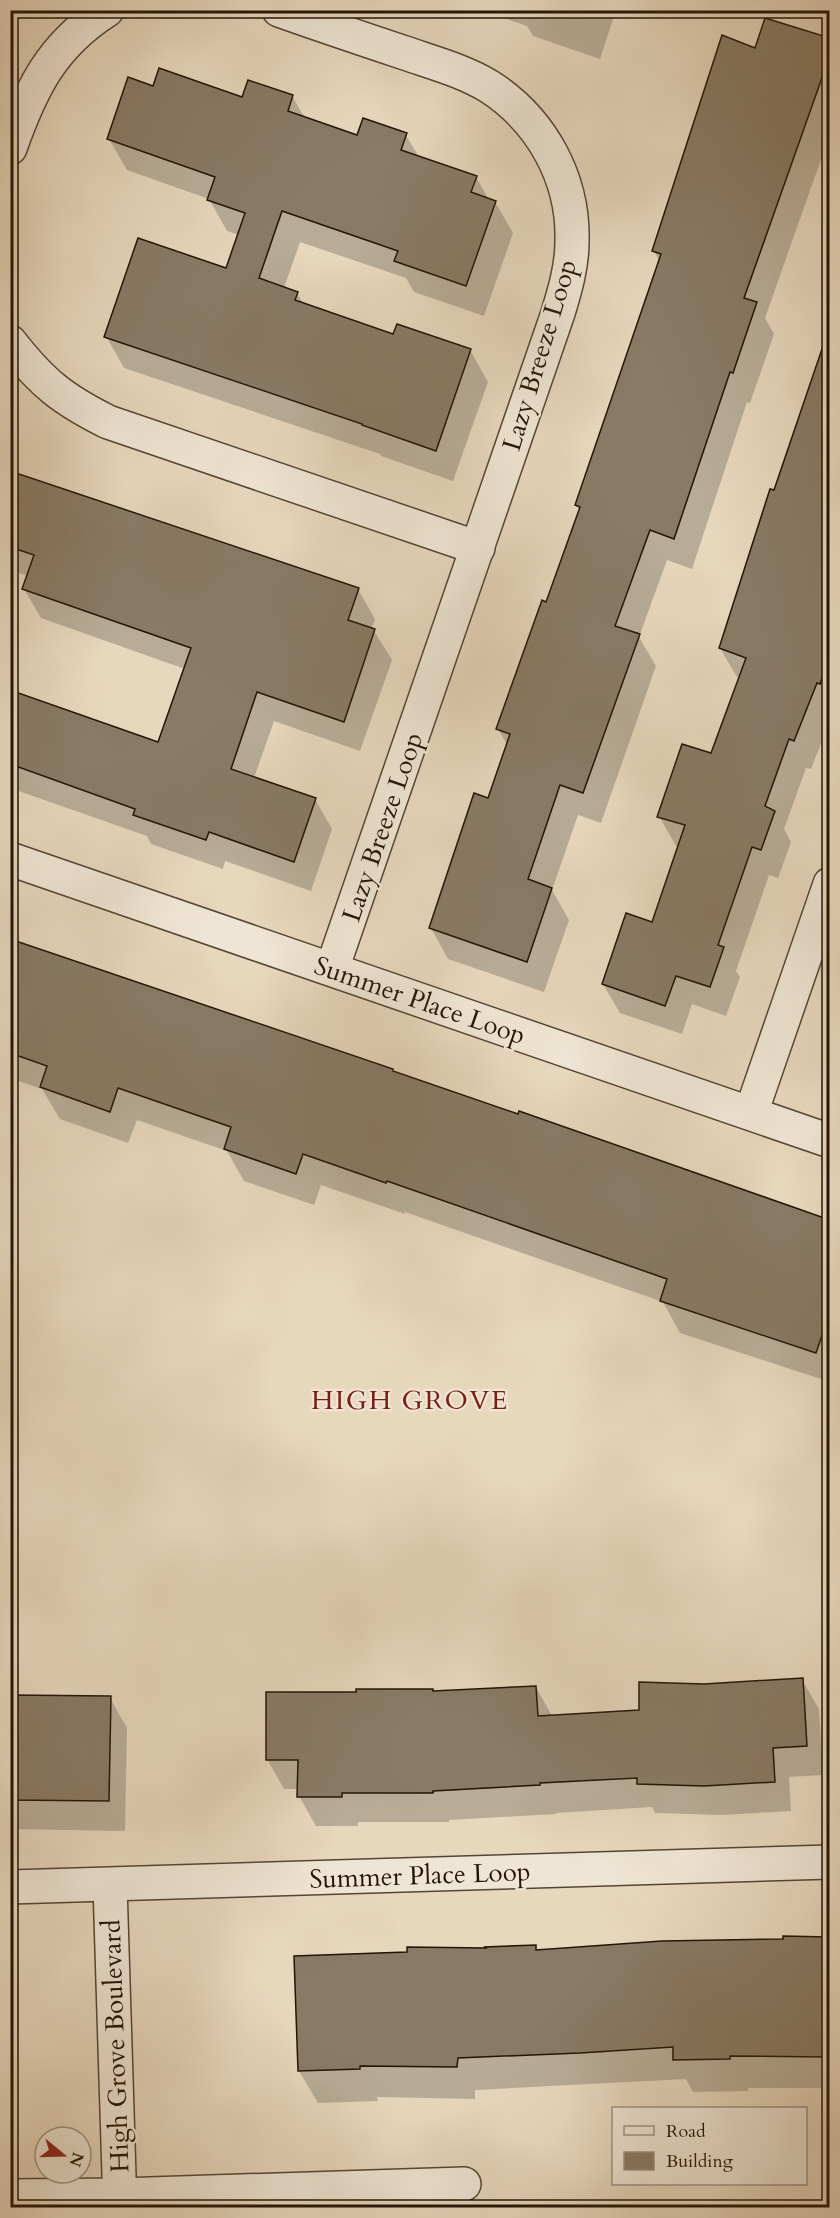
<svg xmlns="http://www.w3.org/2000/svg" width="840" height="2218" viewBox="0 0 840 2218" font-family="Cardo,serif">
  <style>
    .shadow { fill: #0003 }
    .building { fill: #897a65; stroke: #231506; stroke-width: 1.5 }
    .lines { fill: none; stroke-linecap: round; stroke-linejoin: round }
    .minor-casing { stroke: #544634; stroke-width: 36 }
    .minor { stroke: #efe5d4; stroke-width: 33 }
    .labels { text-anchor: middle; stroke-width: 4.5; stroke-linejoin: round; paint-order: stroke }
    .street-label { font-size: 26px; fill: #231506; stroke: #efe5d4 }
    .neighbourhood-label { font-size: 27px; letter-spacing: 1.5px; fill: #7a1f14; stroke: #efe5d4 }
  </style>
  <rect width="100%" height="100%" fill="#e7d7bd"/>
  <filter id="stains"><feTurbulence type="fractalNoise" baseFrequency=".00333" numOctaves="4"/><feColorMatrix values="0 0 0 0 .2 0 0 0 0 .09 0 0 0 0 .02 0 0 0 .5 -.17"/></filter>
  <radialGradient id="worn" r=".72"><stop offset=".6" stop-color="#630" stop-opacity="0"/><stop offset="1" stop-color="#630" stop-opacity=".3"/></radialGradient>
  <g class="shadow">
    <polygon points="10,10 20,10 10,41"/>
    <polygon points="481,10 616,10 600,59 533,36 527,26"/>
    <polygon points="830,40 830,134 765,318 774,334 750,403 747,402 692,569 667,560 639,637 656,666 601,823 578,815 552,890 569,920 544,992 448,959 431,928 489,800 508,746 498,729 580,511 576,505 660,262 654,251 756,50"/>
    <polygon points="154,88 243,99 292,96 305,118 358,137 405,134 419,157 476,177 489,200 495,202 513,233 484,316 414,292 406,278 300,242 284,288 297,293 304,305 394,336 470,350 488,382 453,481 381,456 380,454 124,368 106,336 227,270 239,235 227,231 209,199 127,170 109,139"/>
    <polygon points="830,331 830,721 811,769 806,768 784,829 791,842 778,878 769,875 736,971 740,977 726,1016 692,1004 682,1034 620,1013 603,984 653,924 679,847 676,846 659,816 712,755 740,678 737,677 720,648"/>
    <polygon points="10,472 358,589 375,619 371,630 374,631 392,660 360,751 274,721 254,778 315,799 332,829 311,891 225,861 223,869 151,844 147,836 10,788 10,692 158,744 185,669 41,618 24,589 28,576 10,570"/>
    <polygon points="10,941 830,1221 830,1382 680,1333 663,1302 405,1212 405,1214 321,1185 314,1205 244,1181 227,1151 137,1120 128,1143 60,1119 42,1089 10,1078"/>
    <polygon points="802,1680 819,1709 823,1775 789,1777 791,1811 722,1815 655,1813 652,1807 556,1813 556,1814 449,1820 449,1822 358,1822 358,1826 316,1826 299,1796 299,1789 284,1789 267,1759 357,1694 433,1690 434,1693 536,1687 552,1716 640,1711 704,1685"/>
    <polygon points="10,1696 110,1698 127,1728 125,1831 10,1829"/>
    <polygon points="827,1938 830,1943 830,2088 748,2088 748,2091 693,2092 686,2079 475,2090 475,2099 377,2097 378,2101 318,2103 299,2071 487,1950 535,1947 538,1951"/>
  </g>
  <g class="building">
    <polygon points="765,18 830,38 830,55 744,298 757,302 733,373 730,372 674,539 650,530 615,626 640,634 583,793 560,785 528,879 552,888 527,962 429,928 474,793 488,798 510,734 496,729 542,600 546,602 580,507 575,505 661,254 652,251 722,35 755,48"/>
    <polygon points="159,68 242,97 248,80 293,95 288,111 357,135 363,118 407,133 401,150 477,176 471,192 496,201 466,286 394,261 398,251 282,211 259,278 298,292 295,300 393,334 397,324 471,349 436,451 362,425 362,424 104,337 138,238 226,268 245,213 207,200 215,177 107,139 128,77 153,86"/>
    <polygon points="824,343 830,344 830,656 820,684 817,683 794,741 789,739 765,806 775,811 761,850 752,847 718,945 724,947 710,987 676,976 665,1006 602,984 626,913 652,922 685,825 657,817 682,744 711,753 746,658 719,648 770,489 774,490"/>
    <polygon points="10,471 359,588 348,620 375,629 344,722 257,692 231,769 316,798 294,862 209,832 206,840 133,815 135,809 10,764 10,690 158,742 191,648 22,589 34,555 10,547"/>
    <polygon points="10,939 393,1069 393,1071 518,1114 519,1111 830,1220 830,1312 816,1353 660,1301 667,1279 387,1181 386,1183 303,1154 296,1174 224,1149 231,1127 118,1088 110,1112 40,1087 47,1066 10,1053"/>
    <polygon points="803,1678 807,1746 773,1748 775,1782 704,1786 637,1784 637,1778 540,1783 540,1785 433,1791 433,1793 342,1793 342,1797 297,1797 298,1760 266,1760 266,1692 356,1692 356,1689 433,1689 433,1691 536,1686 538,1716 639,1710 639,1682 704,1684"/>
    <polygon points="10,1695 111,1696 109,1801 10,1800"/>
    <polygon points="783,1936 828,1937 826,2057 730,2056 730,2059 673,2060 673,2047 580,2053 458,2058 457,2067 360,2066 360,2069 298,2071 294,1956 407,1952 407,1947 486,1948 485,1947 536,1945 536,1950 662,1941 783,1939"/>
  </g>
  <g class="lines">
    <defs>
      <g id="minor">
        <path d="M 279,10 C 321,25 363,39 405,53 C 434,63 464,71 490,87 C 542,121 574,179 572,242 C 572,266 565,290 558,313 L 332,969"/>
        <path d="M 10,148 C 31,88 52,45 107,10"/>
        <path d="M 10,342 C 42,383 62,399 108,422 L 478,548"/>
        <polyline points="10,859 830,1141"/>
        <polyline points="751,1113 830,884"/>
        <polyline points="110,1885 120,2208"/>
        <polyline points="10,1887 830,1862"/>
        <polyline points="10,2196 119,2195 464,2184"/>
      </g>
    </defs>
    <use href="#minor" class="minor-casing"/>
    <use href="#minor" class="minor"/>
  </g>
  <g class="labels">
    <g class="street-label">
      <text transform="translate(539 355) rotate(-73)" y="9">Lazy Breeze Loop</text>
      <text transform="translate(382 827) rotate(-71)" y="9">Lazy Breeze Loop</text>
      <text transform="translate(420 1000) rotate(19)" y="9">Summer Place Loop</text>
      <text transform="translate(420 1875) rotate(-2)" y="9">Summer Place Loop</text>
      <text transform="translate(115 2046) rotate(-92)" y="9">High Grove Boulevard</text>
    </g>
    <g class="neighbourhood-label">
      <text x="410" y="1409">HIGH GROVE</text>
    </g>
  </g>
  <rect width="840" height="2218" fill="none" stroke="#e7d7bd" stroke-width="36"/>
  <rect x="12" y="12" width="816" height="2194" fill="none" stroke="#231506" stroke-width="3"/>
  <rect x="18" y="18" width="804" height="2182" fill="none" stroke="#231506" stroke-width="1.5"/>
  <rect x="612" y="2107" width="195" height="78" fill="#efe5d4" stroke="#9d9282" stroke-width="1.5"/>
  <rect x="624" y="2126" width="30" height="9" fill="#efe5d4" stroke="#9d9282" stroke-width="1.5"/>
  <text x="666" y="2137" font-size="18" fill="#231506">Road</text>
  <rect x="624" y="2152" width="30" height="18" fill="#897a65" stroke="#9d9282" stroke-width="1.5"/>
  <text x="666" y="2167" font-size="18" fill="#231506">Building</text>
  <g transform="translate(63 2155) rotate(109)"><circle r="28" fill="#efe5d4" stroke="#9d9282" stroke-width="1.5"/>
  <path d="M0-4.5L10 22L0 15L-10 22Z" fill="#8f2418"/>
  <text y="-9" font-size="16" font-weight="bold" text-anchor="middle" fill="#231506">N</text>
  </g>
  <rect width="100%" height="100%" filter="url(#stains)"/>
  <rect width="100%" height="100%" fill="url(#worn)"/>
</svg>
